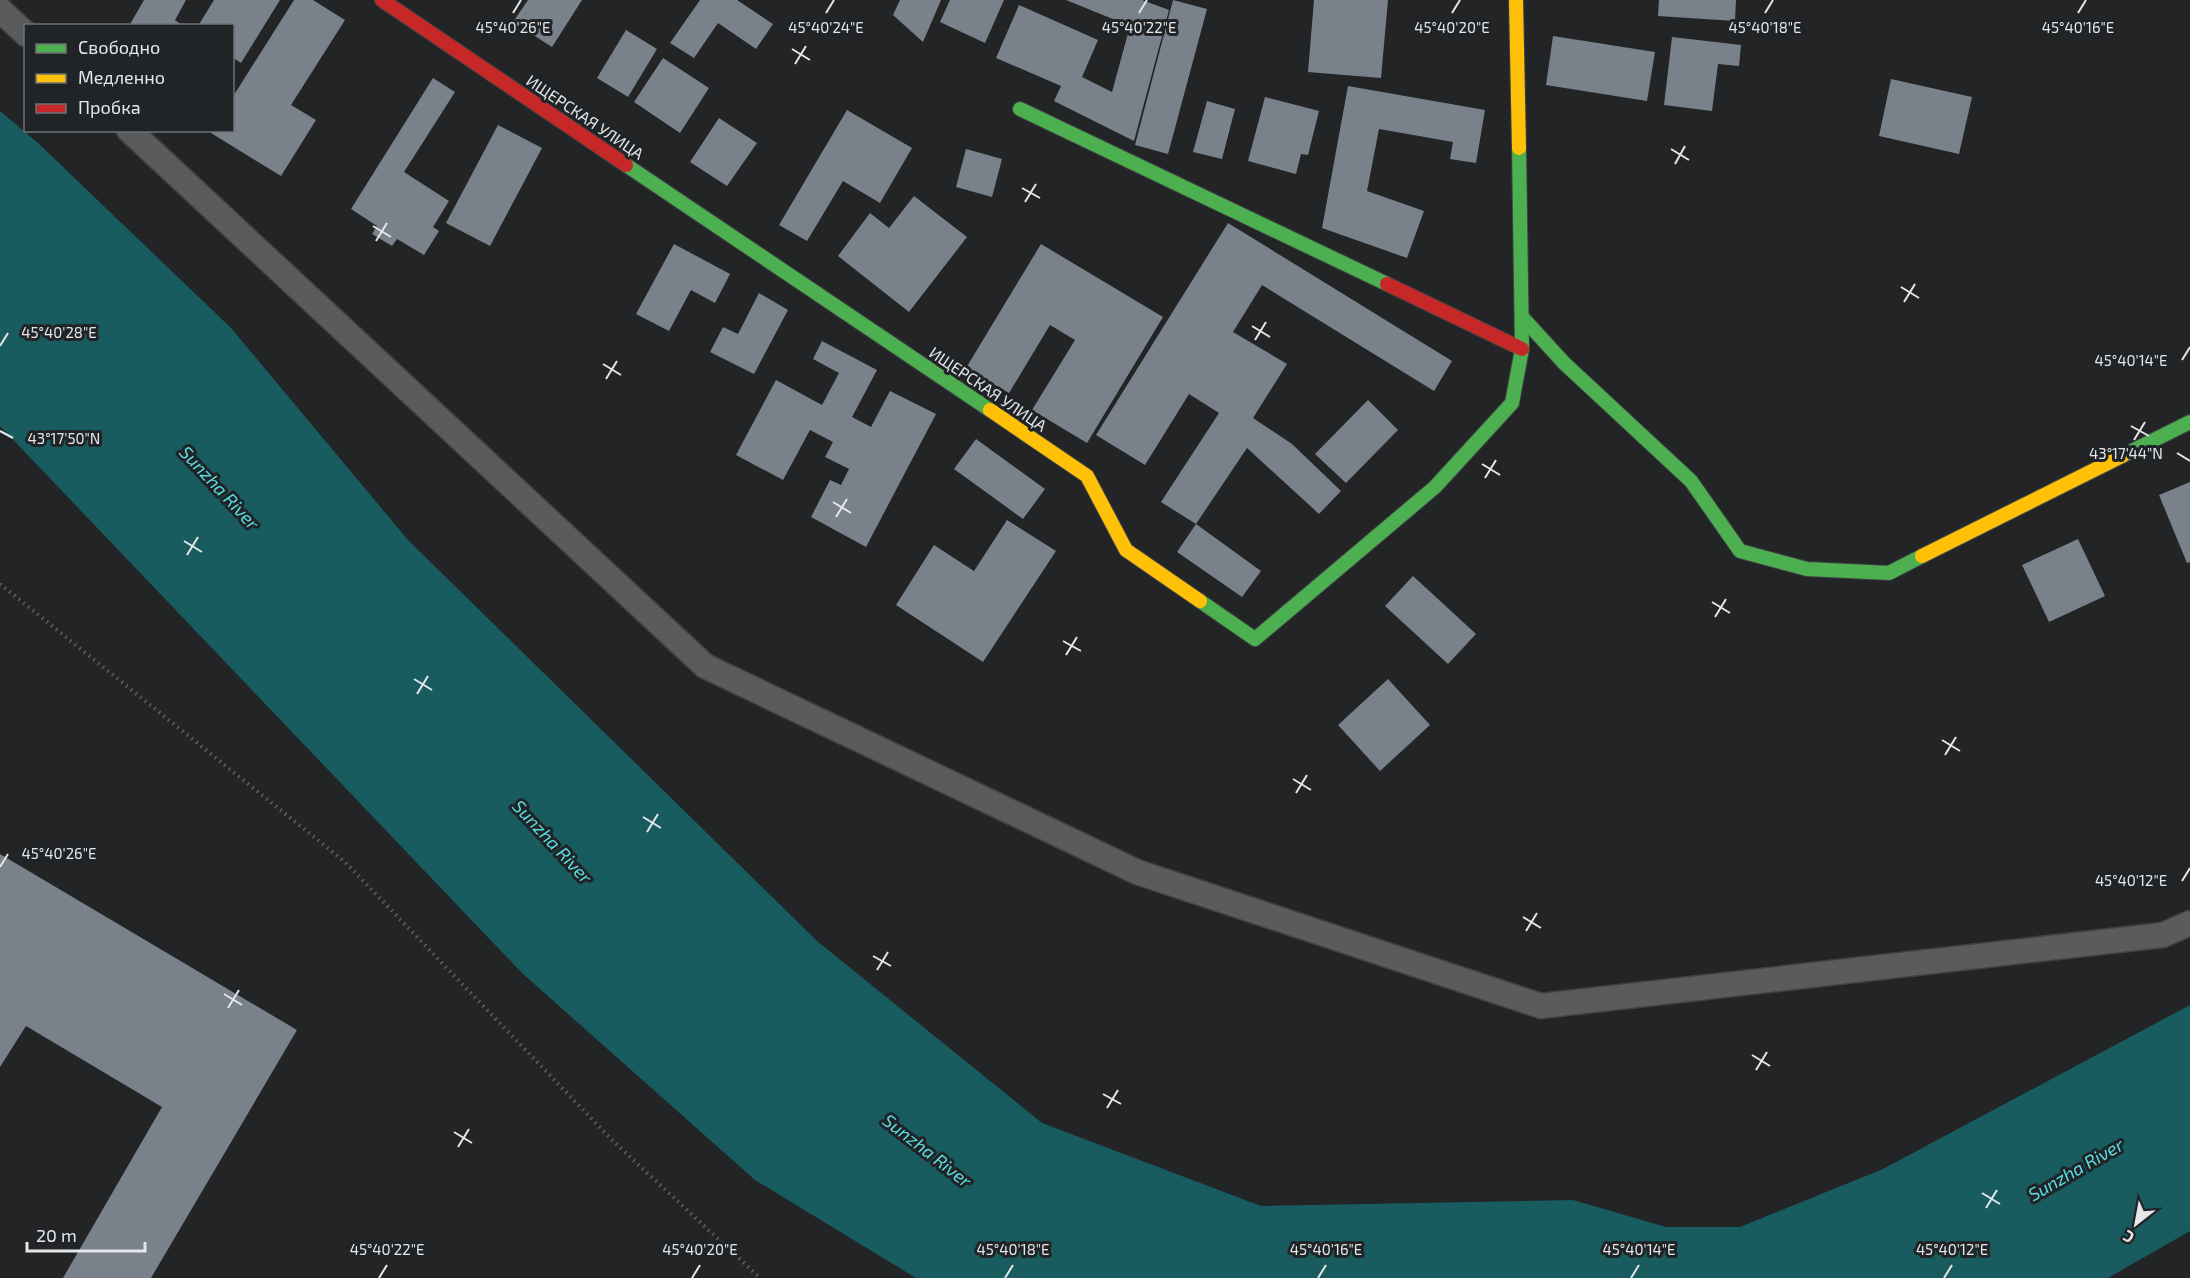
<svg xmlns="http://www.w3.org/2000/svg" width="2190" height="1278" viewBox="0 0 2190 1278" font-family="'Exo 2',sans-serif">
  <style>
    .water { fill: #185c5f }
    .building { fill: #79828b }
    .lines { fill: none; stroke-linecap: round; stroke-linejoin: round }
    .lane-casing { stroke: #3f4142; stroke-width: 27 }
    .fast-casing { stroke: #3f4142; stroke-width: 16 }
    .slow-casing { stroke: #3f4142; stroke-width: 16 }
    .jam-casing { stroke: #3f4142; stroke-width: 16 }
    .path { stroke: #5f6062; stroke-width: 4; stroke-dasharray: 1.5 4.5; stroke-linecap: butt }
    .lane { stroke: #595b5c; stroke-width: 24 }
    .fast { stroke: #4caf50; stroke-width: 14 }
    .slow { stroke: #ffc107; stroke-width: 14 }
    .jam { stroke: #c62828; stroke-width: 14 }
    .ticks { fill: none; stroke: #e4e6e8; stroke-width: 2 }
    .labels { text-anchor: middle; stroke-width: 6; stroke-linejoin: round; paint-order: stroke }
    .street-label { font-size: 16px; fill: #e4e6e8; stroke: #212427 }
    .water-label { font-size: 18px; font-style: italic; fill: #57e1e6; stroke: #212427 }
    .ticks-label { font-size: 15px; text-anchor: middle; fill: #e4e6e8; stroke: #212427; stroke-width: 6; stroke-linejoin: round; paint-order: stroke }
  </style>
  <rect width="100%" height="100%" fill="#222426"/>
  <polygon class="water" points="0,111 38,143 231,328 408,540 817,941 1042,1123 1261,1206 1573,1200 1666,1227 1740,1227 1883,1169 2190,1005 2190,1231 2108,1278 916,1278 755,1180 523,974 0,426"/>
  <g class="building">
    <polygon points="144,0 186,0 175,20 183,26 129,26"/>
    <polygon points="214,0 280,0 241,63 232,57 232,26 198,26"/>
    <polygon points="294,0 313,0 345,20 291,105 316,120 281,176 211,133 213,130 232,130 232,98"/>
    <polygon points="528,0 582,0 552,47 513,22"/>
    <polygon points="700,0 737,0 773,24 756,49 718,23 694,58 670,43"/>
    <polygon points="900,0 941,0 923,42 893,15"/>
    <polygon points="950,0 1004,0 985,43 940,22"/>
    <polygon points="1066,0 1142,0 1169,10 1134,141 1054,101 1061,86 996,58 1019,5 1098,40 1082,77 1112,92 1130,26"/>
    <polygon points="1173,0 1207,9 1168,154 1135,145"/>
    <polygon points="1314,0 1388,0 1381,78 1308,72"/>
    <polygon points="1659,0 1736,0 1735,21 1658,16"/>
    <polygon points="626,30 657,49 628,97 597,78"/>
    <polygon points="1553,36 1655,52 1647,101 1546,85"/>
    <polygon points="1672,37 1741,45 1739,66 1718,64 1712,111 1664,105"/>
    <polygon points="663,58 709,88 680,133 634,102"/>
    <polygon points="433,78 455,92 404,172 449,201 433,227 439,231 424,255 397,239 392,246 372,234 377,226 351,209"/>
    <polygon points="1891,79 1972,97 1959,154 1879,136"/>
    <polygon points="1348,86 1485,110 1476,163 1450,159 1453,142 1379,129 1367,191 1424,211 1407,258 1322,228"/>
    <polygon points="1265,97 1319,111 1308,155 1301,154 1296,174 1248,161"/>
    <polygon points="1207,101 1235,109 1222,159 1193,152"/>
    <polygon points="847,110 912,148 880,203 843,181 807,241 779,225"/>
    <polygon points="719,118 757,143 727,186 690,162"/>
    <polygon points="498,125 542,148 490,246 446,223"/>
    <polygon points="966,149 1002,159 992,197 956,187"/>
    <polygon points="914,196 967,237 909,312 838,256 870,213 889,228"/>
    <polygon points="1228,223 1452,361 1434,391 1262,285 1233,332 1287,364 1253,418 1292,444 1341,491 1319,514 1247,448 1196,524 1161,502 1219,413 1189,394 1145,465 1096,435"/>
    <polygon points="674,244 730,274 715,303 691,290 669,331 636,314"/>
    <polygon points="1041,244 1163,317 1087,443 1032,410 1075,340 1050,325 1009,393 966,368"/>
    <polygon points="759,293 788,310 754,374 710,352 723,327 738,334"/>
    <polygon points="822,341 877,370 852,417 871,427 890,391 936,414 866,547 811,517 830,480 841,485 849,469 825,457 833,442 810,430 783,480 736,455 776,380 822,405 839,373 813,359"/>
    <polygon points="1368,400 1398,430 1346,483 1315,454"/>
    <polygon points="976,439 1045,489 1023,519 954,469"/>
    <polygon points="2190,482 2190,562 2187,563 2159,495"/>
    <polygon points="1007,520 1056,551 983,662 896,605 934,545 974,571"/>
    <polygon points="1196,524 1261,571 1242,597 1177,552"/>
    <polygon points="2078,539 2105,596 2049,622 2022,565"/>
    <polygon points="1413,576 1476,634 1448,664 1385,606"/>
    <polygon points="1388,679 1430,725 1380,771 1338,725"/>
    <polygon points="0,854 297,1030 151,1278 63,1278 162,1107 26,1026 0,1067"/>
  </g>
  <g class="lines">
    <defs>
      <g id="lane">
        <polyline points="0,10 26,34"/>
        <polyline points="129,130 705,666 1137,872 1541,1006 2163,935 2190,923"/>
      </g>
      <g id="fast">
        <polyline points="1020,109 1387,284"/>
        <polyline points="626,165 990,410"/>
        <polyline points="1522,317 1564,363 1691,481 1740,551 1807,569 1889,573 1922,556"/>
        <polyline points="2122,456 2190,422"/>
        <polyline points="1200,601 1255,639 1435,487 1512,403 1522,349 1519,148"/>
      </g>
      <g id="slow">
        <polyline points="1516,0 1519,148"/>
        <polyline points="990,410 1087,476 1126,550 1200,601"/>
        <polyline points="1922,556 2122,456"/>
      </g>
      <g id="jam">
        <polyline points="382,0 626,165"/>
        <polyline points="1387,284 1522,349"/>
      </g>
    </defs>
    <use href="#lane" class="lane-casing"/>
    <use href="#fast" class="fast-casing"/>
    <use href="#slow" class="slow-casing"/>
    <use href="#jam" class="jam-casing"/>
    <polyline class="path" points="0,584 345,862 613,1141 760,1278"/>
    <use href="#lane" class="lane"/>
    <use href="#fast" class="fast"/>
    <use href="#slow" class="slow"/>
    <use href="#jam" class="jam"/>
  </g>
  <path class="ticks" d="M 513,13 L 521,0M 826,13 L 834,0M 1139,13 L 1147,0M 1452,13 L 1460,0M 1765,13 L 1773,0M 2078,13 L 2086,0M 792,49 L 810,60M 795,64 L 806,46M 1671,149 L 1689,160M 1675,164 L 1685,146M 1022,188 L 1040,198M 1025,202 L 1036,184M 373,226 L 391,237M 376,241 L 387,223M 1901,287 L 1919,298M 1904,302 L 1915,284M 1252,326 L 1270,337M 1255,340 L 1266,322M 0,346 L 8,333M 2182,360 L 2190,347M 603,364 L 621,375M 606,379 L 617,361M 2131,426 L 2149,436M 0,431 L 13,438M 2134,440 L 2145,422M 2177,453 L 2190,461M 1482,464 L 1500,475M 1485,478 L 1496,460M 833,502 L 851,513M 836,517 L 847,499M 184,541 L 202,552M 187,555 L 198,537M 1712,602 L 1730,613M 1715,617 L 1726,599M 1063,641 L 1081,651M 1066,655 L 1077,637M 414,679 L 432,690M 417,694 L 428,676M 1942,740 L 1960,751M 1945,755 L 1956,737M 1293,779 L 1311,790M 1296,793 L 1307,775M 643,817 L 661,828M 647,832 L 658,814M 0,867 L 8,854M 2182,881 L 2190,868M 1523,917 L 1541,928M 1526,931 L 1537,913M 873,956 L 891,966M 877,970 L 888,952M 224,994 L 242,1005M 228,1008 L 239,990M 1752,1055 L 1770,1066M 1756,1070 L 1767,1052M 1103,1094 L 1121,1104M 1107,1108 L 1118,1090M 454,1132 L 472,1143M 458,1147 L 469,1129M 1982,1193 L 2000,1204M 1986,1208 L 1997,1190M 379,1278 L 387,1265M 692,1278 L 700,1265M 1005,1278 L 1013,1265M 1318,1278 L 1326,1265M 1631,1278 L 1639,1265M 1944,1278 L 1952,1265"/>
  <g class="labels">
    <g class="street-label">
      <text transform="translate(585 117) rotate(34)" y="6">ИЩЕРСКАЯ УЛИЦА</text>
      <text transform="translate(988 389) rotate(34)" y="6">ИЩЕРСКАЯ УЛИЦА</text>
    </g>
    <g class="water-label">
      <text transform="translate(219 488) rotate(47)" y="6">Sunzha River</text>
      <text transform="translate(552 842) rotate(47)" y="6">Sunzha River</text>
      <text transform="translate(927 1151) rotate(38)" y="6">Sunzha River</text>
      <text transform="translate(2076 1170) rotate(-30)" y="6">Sunzha River</text>
    </g>
  </g>
  <g class="ticks-label">
    <text x="513" y="33">45°40'26"E</text>
    <text x="826" y="33">45°40'24"E</text>
    <text x="1139" y="33">45°40'22"E</text>
    <text x="1452" y="33">45°40'20"E</text>
    <text x="1765" y="33">45°40'18"E</text>
    <text x="2078" y="33">45°40'16"E</text>
    <text x="59" y="338">45°40'28"E</text>
    <text x="2131" y="366">45°40'14"E</text>
    <text x="64" y="444">43°17'50"N</text>
    <text x="2126" y="459">43°17'44"N</text>
    <text x="59" y="859">45°40'26"E</text>
    <text x="2131" y="886">45°40'12"E</text>
    <text x="387" y="1255">45°40'22"E</text>
    <text x="700" y="1255">45°40'20"E</text>
    <text x="1013" y="1255">45°40'18"E</text>
    <text x="1326" y="1255">45°40'16"E</text>
    <text x="1639" y="1255">45°40'14"E</text>
    <text x="1952" y="1255">45°40'12"E</text>
  </g>
  <rect x="24" y="24" width="210" height="108" fill="#212427" stroke="#6f7274" stroke-width="1.5"/>
  <rect x="36" y="44" width="30" height="9" fill="#4caf50" stroke="#6f7274" stroke-width="1.5"/>
  <text x="78" y="54" font-size="18" fill="#e4e6e8">Свободно</text>
  <rect x="36" y="74" width="30" height="9" fill="#ffc107" stroke="#6f7274" stroke-width="1.5"/>
  <text x="78" y="84" font-size="18" fill="#e4e6e8">Медленно</text>
  <rect x="36" y="104" width="30" height="9" fill="#c62828" stroke="#6f7274" stroke-width="1.5"/>
  <text x="78" y="114" font-size="18" fill="#e4e6e8">Пробка</text>
  <g transform="translate(2136 1224) rotate(211)" stroke="#212427" stroke-width="4.5" paint-order="stroke">
  <path d="M0-4.5L10 22L0 15L-10 22Z" fill="#e4e6e8"/>
  <text y="-9" font-size="16" font-weight="bold" text-anchor="middle" fill="#e4e6e8">С</text>
  </g>
  <path d="M27 1242v9h118v-9" fill="none" stroke="#e4e6e8" stroke-width="3"/>
  <text x="36" y="1242" font-size="18" fill="#e4e6e8" stroke="#212427" stroke-width="4.5" paint-order="stroke">20 m</text>
</svg>
